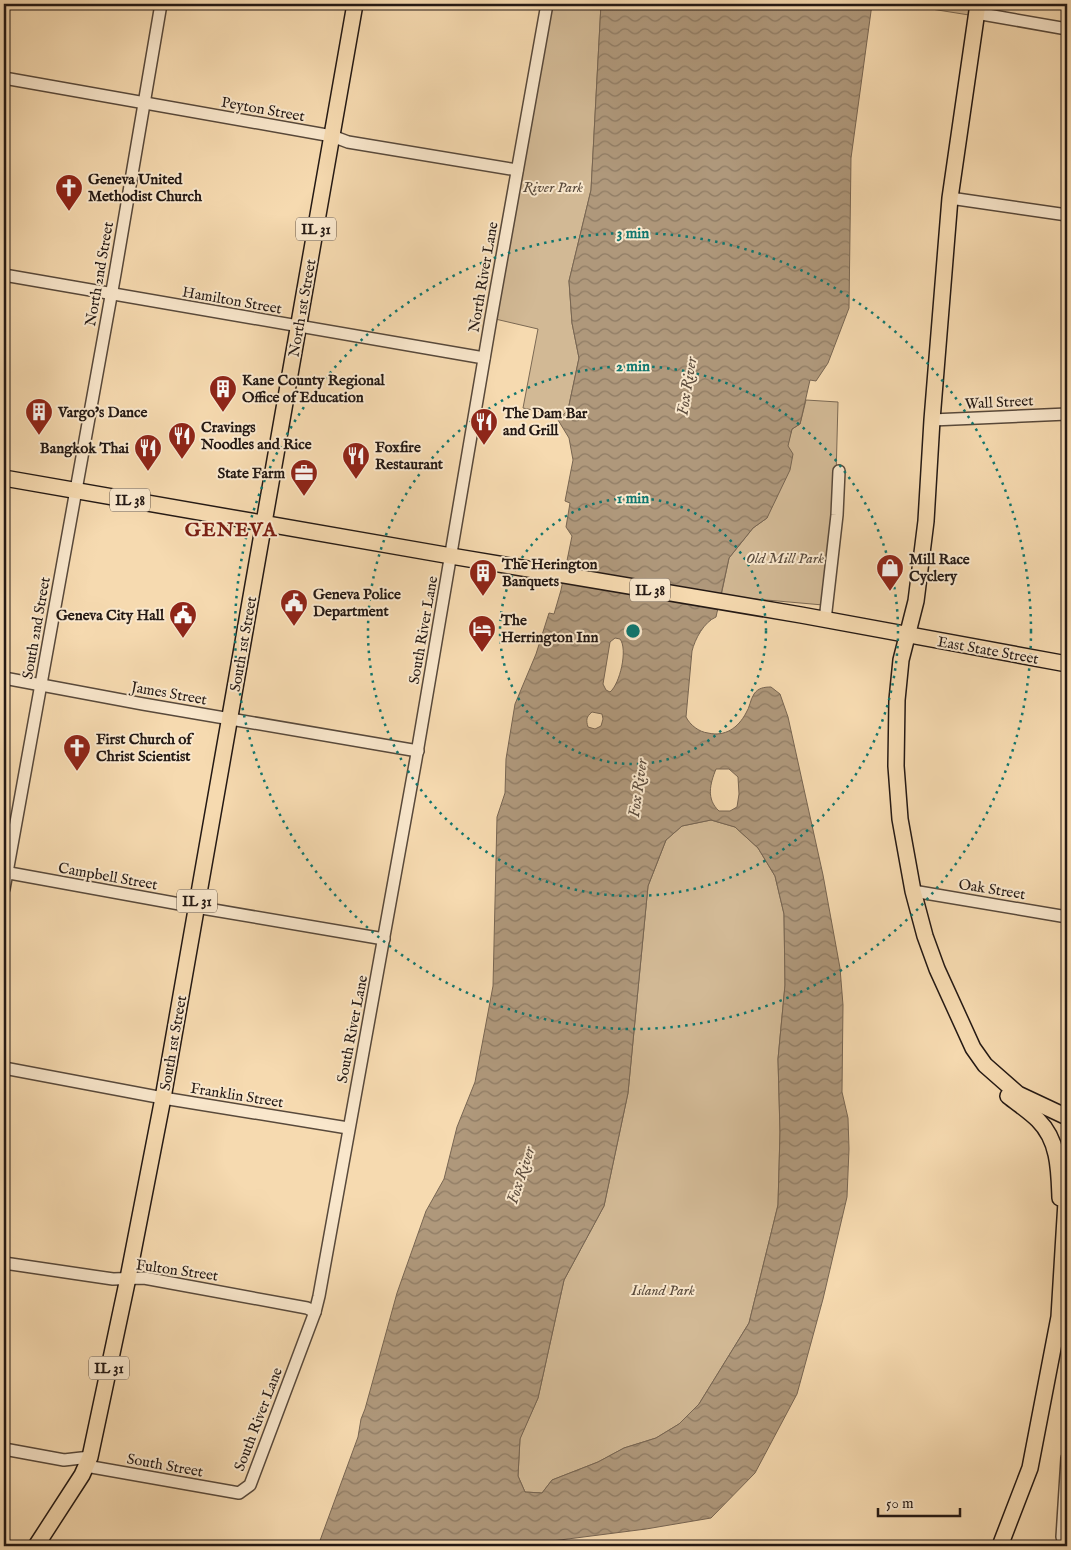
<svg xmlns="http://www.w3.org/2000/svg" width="1071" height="1550" viewBox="0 0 1071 1550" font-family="'IM FELL English',serif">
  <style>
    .park { fill: #d2b995; stroke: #7b6954 }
    .water { fill: url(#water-waves); stroke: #776552; fill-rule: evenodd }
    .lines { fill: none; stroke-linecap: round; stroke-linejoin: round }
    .minor-casing { stroke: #58493b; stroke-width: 14 }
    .major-casing { stroke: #241914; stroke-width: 18 }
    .minor { stroke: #f9e7cc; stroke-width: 11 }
    .major { stroke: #f6dab0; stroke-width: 15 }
    .ring { fill: none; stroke: #0f766e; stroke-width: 2.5; stroke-dasharray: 2.5 5 }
    .labels { text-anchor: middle; stroke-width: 4; stroke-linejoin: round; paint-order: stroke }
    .shield { fill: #f9e7cc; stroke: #64574b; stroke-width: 1 }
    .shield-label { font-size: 14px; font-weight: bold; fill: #241914 }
    .street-label { font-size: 15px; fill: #241914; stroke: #f9e7cc }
    .poi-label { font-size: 15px; font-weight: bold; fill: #241914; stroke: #f9e7cc; text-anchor: start }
    .park-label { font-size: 15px; font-style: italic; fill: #58493b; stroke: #f9e7cc }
    .water-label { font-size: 16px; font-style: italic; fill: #5c4c3d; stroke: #f9e7cc }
    .district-label { font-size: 20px; font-weight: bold; letter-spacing: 1px; fill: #7a1f14; stroke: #f9e7cc }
    .centre { fill: #0f766e; stroke: #f9e7cc; stroke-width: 2.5 }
    .ring-label { font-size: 15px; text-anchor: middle; font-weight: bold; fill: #0f766e; stroke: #f9e7cc; stroke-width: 4; stroke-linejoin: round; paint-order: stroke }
  </style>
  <defs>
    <pattern id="water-waves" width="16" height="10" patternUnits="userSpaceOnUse" patternTransform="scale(1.25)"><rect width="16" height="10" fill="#af987b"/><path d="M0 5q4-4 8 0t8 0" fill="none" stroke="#8e7b64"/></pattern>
  </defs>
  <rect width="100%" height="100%" fill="#f6dab0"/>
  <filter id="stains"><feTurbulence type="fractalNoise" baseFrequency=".004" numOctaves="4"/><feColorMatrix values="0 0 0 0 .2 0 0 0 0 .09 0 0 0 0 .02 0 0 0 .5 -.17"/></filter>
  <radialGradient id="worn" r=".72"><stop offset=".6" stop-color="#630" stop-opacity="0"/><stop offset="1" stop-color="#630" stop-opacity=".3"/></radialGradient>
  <g class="park">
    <polygon points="547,4 601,4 591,190 569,281 572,323 579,358 568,410 562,416 523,408 538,329 491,318"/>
    <polygon points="900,4 971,4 969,15"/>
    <polygon points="806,400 838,402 835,515 823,605 721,596 729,558 753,528 767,518 792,429 800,424"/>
    <polygon points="711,820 735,827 758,848 775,876 784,914 785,985 778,1059 780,1132 778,1205 749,1323 699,1404 679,1424 656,1438 624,1448 598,1462 552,1480 542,1493 525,1492 518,1476 520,1438 538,1398 564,1280 604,1206 628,1093 648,886 666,840 682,826"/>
  </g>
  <path class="water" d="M 601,4 L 872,4 L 851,158 L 849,308 L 828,363 L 816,381 L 810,380 L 800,424 L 792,429 L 788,446 L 793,454 L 790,470 L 767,518 L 753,528 L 729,558 L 716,617 C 704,622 695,639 692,651 L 686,717 C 690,725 699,732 708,733 C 725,737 738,728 746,713 C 750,707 750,700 754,694 C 758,688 764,687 771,687 L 780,694 L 788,717 L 823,875 L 840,968 L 843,1005 L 842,1092 L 848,1118 L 849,1149 L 847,1197 L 823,1299 L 797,1394 L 755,1473 L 711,1518 L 646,1529 L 552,1541 L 519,1543 L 518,1546 L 318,1546 L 358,1437 L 361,1419 L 365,1409 L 397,1293 L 426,1211 L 444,1179 L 457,1127 L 475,1082 L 493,986 L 497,817 L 505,793 L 506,759 L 515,704 L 536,654 L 549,613 L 554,614 L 561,590 L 572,536 L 566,527 L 570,503 L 565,501 L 573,460 L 569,438 L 558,420 L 568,410 L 579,358 L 572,323 L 569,281 L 591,190 ZM 615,638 L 620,639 C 628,649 620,684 610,692 L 606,690 L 603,684 L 610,642 ZM 592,712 L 602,714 L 603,719 L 601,726 L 595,729 L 588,727 C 586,720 586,717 592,712 ZM 716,769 L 729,769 L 738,777 L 739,794 L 737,807 L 730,811 L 719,811 C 706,799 710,784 716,769 ZM 711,820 L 735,827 L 758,848 L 775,876 L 784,914 L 785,985 L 778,1059 L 780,1132 L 778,1205 L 749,1323 L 699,1404 L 679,1424 L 656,1438 L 624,1448 L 598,1462 L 552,1480 L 542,1493 L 525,1492 L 518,1476 L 520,1439 L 538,1398 L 564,1280 L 604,1206 L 628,1093 L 648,886 L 666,840 L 682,826 Z"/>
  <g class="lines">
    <defs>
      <g id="minor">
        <polyline points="976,13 1067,29"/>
        <polyline points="4,78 332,136 348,142 517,170"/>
        <polyline points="950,198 1067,215"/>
        <polyline points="4,275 484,358"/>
        <polyline points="932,420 1067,414"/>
        <polyline points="825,620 837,515 839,471"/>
        <polyline points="4,678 143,704 418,751"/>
        <polyline points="4,872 196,907 384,939"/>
        <polyline points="4,889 115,274 161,4"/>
        <polyline points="913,891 1067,917"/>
        <polyline points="4,1068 163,1098 348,1128"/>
        <polyline points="4,1263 113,1279 144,1278 307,1308 315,1312"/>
        <polyline points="4,1449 64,1460 90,1457"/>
        <polyline points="86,1466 239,1493 250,1485 315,1312 319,1296 416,759 491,318 547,4"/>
        <polyline points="1062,1537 1067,1458"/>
      </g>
      <g id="major">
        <polyline points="978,4 950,198 932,420 926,521 916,601 901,660 897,700 896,766 900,819 913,891 925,936 937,969 973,1048 985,1065 1018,1094 1067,1117"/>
        <polyline points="4,478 451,556 801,615 1067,664"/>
        <path d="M 1008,1096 C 1018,1104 1029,1111 1038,1120 C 1059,1141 1059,1170 1060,1198"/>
        <polyline points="36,1546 82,1475 90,1457 128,1278 163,1098 355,4"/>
        <polyline points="1000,1546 1030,1468 1059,1317 1067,1185"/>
      </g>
    </defs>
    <use href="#minor" class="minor-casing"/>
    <use href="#major" class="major-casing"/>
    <use href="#minor" class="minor"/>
    <use href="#major" class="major"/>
  </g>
  <g class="ring">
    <circle cx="633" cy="631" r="133"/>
    <circle cx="633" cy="631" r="265"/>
    <circle cx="633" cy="631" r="398"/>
  </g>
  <defs>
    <symbol id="church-pin" viewBox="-11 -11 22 30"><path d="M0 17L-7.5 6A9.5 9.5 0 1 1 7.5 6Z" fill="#8f2418" stroke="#f9e7cc"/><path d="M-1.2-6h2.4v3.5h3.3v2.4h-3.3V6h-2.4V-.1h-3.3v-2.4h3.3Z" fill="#fff"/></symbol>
    <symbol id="building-pin" viewBox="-11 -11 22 30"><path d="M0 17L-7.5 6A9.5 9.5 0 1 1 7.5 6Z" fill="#8f2418" stroke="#f9e7cc"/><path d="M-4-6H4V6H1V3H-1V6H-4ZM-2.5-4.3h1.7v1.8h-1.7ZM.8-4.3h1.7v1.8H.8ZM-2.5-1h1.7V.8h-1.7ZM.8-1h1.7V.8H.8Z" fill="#fff"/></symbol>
    <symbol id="restaurant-pin" viewBox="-11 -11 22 30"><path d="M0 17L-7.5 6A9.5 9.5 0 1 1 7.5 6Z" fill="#8f2418" stroke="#f9e7cc"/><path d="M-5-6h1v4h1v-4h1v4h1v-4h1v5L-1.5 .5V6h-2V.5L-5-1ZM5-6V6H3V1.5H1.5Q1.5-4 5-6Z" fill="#fff"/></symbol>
    <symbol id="office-pin" viewBox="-11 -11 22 30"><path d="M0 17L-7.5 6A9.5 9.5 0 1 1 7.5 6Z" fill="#8f2418" stroke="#f9e7cc"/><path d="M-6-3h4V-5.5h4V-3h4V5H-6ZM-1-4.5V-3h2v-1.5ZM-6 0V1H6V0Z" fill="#fff"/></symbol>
    <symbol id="shop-pin" viewBox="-11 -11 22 30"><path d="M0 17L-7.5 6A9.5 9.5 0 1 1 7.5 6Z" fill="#8f2418" stroke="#f9e7cc"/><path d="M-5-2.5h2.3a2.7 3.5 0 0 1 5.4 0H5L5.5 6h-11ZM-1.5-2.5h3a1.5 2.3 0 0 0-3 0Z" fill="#fff"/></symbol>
    <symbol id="civic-pin" viewBox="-11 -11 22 30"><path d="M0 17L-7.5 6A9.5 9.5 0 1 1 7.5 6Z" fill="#8f2418" stroke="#f9e7cc"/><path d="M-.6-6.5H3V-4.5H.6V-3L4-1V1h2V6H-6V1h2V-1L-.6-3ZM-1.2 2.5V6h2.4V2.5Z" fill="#fff"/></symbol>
    <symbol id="hotel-pin" viewBox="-11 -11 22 30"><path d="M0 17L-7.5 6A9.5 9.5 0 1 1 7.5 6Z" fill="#8f2418" stroke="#f9e7cc"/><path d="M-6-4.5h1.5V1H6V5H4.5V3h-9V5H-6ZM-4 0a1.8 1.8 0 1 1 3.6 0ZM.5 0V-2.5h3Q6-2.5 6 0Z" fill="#fff"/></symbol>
  </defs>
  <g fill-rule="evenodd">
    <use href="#church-pin" x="53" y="172" width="32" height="43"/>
    <use href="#building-pin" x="207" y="373" width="32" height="43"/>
    <use href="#building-pin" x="23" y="396" width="32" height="43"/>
    <use href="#restaurant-pin" x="468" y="406" width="32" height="43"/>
    <use href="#restaurant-pin" x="166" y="420" width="32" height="43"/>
    <use href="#restaurant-pin" x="132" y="432" width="32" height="43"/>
    <use href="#restaurant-pin" x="340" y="440" width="32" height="43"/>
    <use href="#office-pin" x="288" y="457" width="32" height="43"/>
    <use href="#shop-pin" x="874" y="552" width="32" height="43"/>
    <use href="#building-pin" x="467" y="557" width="32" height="43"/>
    <use href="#civic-pin" x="278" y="587" width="32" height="43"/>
    <use href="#civic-pin" x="167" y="599" width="32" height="43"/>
    <use href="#hotel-pin" x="466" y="613" width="32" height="43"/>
    <use href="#church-pin" x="61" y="732" width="32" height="43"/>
  </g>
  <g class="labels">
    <g class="shield">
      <rect x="296" y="217.5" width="40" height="23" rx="4"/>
      <rect x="110" y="488.5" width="40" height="23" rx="4"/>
      <rect x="630" y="578.5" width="40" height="23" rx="4"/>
      <rect x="177" y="889.5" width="40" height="23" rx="4"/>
      <rect x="89" y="1356.5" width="40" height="23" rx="4"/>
    </g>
    <g class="shield-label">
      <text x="316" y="234">IL 31</text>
      <text x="130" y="505">IL 38</text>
      <text x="650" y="595">IL 38</text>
      <text x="197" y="906">IL 31</text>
      <text x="109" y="1373">IL 31</text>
    </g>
    <g class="street-label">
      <text transform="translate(263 109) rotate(10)" y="5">Peyton Street</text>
      <text transform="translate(99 274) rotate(-80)" y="5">North 2nd Street</text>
      <text transform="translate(483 277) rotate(-80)" y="5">North River Lane</text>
      <text transform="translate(232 300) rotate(10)" y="5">Hamilton Street</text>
      <text transform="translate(302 308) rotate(-80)" y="5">North 1st Street</text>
      <text transform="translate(999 402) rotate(-3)" y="5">Wall Street</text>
      <text transform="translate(36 628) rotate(-80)" y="5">South 2nd Street</text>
      <text transform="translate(423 630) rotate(-80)" y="5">South River Lane</text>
      <text transform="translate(243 644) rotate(-80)" y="5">South 1st Street</text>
      <text transform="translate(988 650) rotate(10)" y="5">East State Street</text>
      <text transform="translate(169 693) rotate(10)" y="5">James Street</text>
      <text transform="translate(108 876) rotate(10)" y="5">Campbell Street</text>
      <text transform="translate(992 889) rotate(9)" y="5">Oak Street</text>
      <text transform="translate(352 1029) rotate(-79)" y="5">South River Lane</text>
      <text transform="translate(173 1043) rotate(-80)" y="5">South 1st Street</text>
      <text transform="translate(237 1095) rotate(9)" y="5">Franklin Street</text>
      <text transform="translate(177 1270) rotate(8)" y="5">Fulton Street</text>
      <text transform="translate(258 1419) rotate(-69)" y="5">South River Lane</text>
      <text transform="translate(165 1465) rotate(10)" y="5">South Street</text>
    </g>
    <g class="poi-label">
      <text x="88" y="184">Geneva United<tspan x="88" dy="17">Methodist Church</tspan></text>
      <text x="242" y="385">Kane County Regional<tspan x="242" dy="17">Office of Education</tspan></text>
      <text x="58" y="417">Vargo's Dance</text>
      <text x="503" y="418">The Dam Bar<tspan x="503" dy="17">and Grill</tspan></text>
      <text x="201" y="432">Cravings<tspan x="201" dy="17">Noodles and Rice</tspan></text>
      <text x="375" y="452">Foxfire<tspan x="375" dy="17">Restaurant</tspan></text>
      <text x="129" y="453" text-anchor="end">Bangkok Thai</text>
      <text x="285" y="478" text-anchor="end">State Farm</text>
      <text x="909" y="564">Mill Race<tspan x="909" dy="17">Cyclery</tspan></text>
      <text x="502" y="569">The Herington<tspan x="502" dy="17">Banquets</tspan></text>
      <text x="313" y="599">Geneva Police<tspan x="313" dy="17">Department</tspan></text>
      <text x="164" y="620" text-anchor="end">Geneva City Hall</text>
      <text x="501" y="625">The<tspan x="501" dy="17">Herrington Inn</tspan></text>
      <text x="96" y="744">First Church of<tspan x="96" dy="17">Christ Scientist</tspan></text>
    </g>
    <g class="park-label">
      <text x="553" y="192">River Park</text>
      <text x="785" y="563">Old Mill Park</text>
      <text x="663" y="1295">Island Park</text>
    </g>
    <g class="water-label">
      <text transform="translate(686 386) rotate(-81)" y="6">Fox River</text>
      <text transform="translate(637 788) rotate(-82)" y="6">Fox River</text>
      <text transform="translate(520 1175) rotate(-72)" y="6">Fox River</text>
    </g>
    <g class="district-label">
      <text x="231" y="536">GENEVA</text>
    </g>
  </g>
  <circle cx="633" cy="631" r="8" class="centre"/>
  <g class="ring-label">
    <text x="633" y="238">3 min</text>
    <text x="633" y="371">2 min</text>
    <text x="633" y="503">1 min</text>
  </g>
  <rect width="1071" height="1550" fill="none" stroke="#f6dab0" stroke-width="20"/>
  <rect x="5" y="5" width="1061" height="1540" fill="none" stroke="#241914" stroke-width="2.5"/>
  <rect x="10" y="10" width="1051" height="1530" fill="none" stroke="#241914"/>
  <path d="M878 1508v8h82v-8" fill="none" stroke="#241914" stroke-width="2.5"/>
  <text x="886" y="1508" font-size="15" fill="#241914" stroke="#f9e7cc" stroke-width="4" paint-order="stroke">50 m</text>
  <rect width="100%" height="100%" filter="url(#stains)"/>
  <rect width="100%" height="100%" fill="url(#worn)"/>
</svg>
